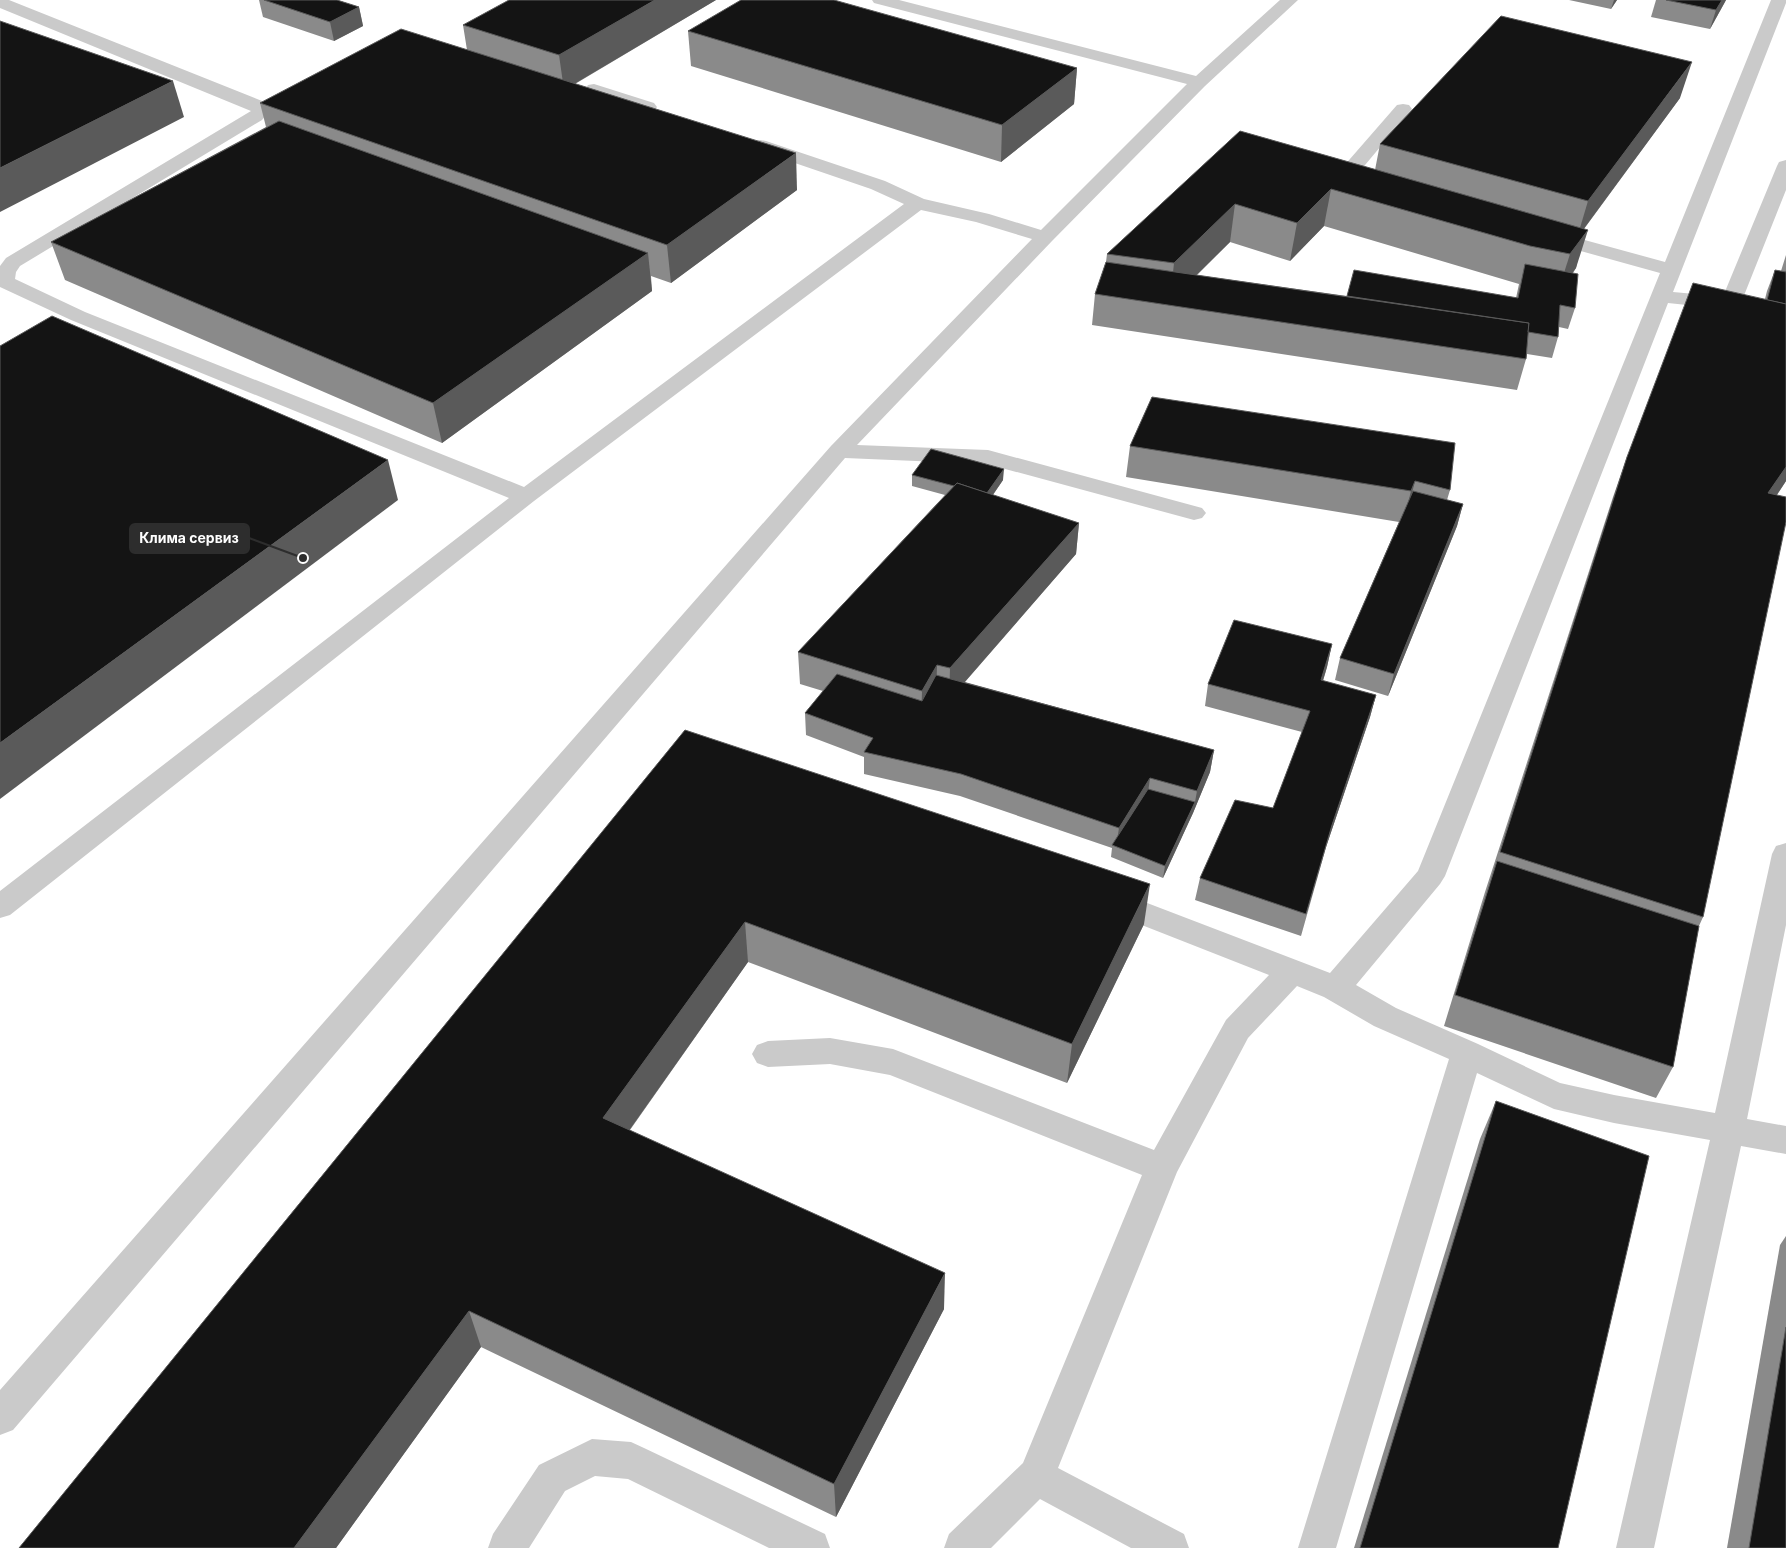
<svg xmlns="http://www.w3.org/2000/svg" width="1786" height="1548" viewBox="0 0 1786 1548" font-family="Inter,sans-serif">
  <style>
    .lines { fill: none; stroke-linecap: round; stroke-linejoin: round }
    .service { fill: #cacaca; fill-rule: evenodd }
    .wall { fill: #8a8a8a; fill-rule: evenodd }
    .shaded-wall { fill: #5a5a5a }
    .building { fill: #141414; stroke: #5a5a5a }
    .leader { fill: none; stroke: #2d2d2d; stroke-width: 2 }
    .callout-dot { fill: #2d2d2d; stroke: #fff; stroke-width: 2 }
    .callout { fill: #2d2d2d; stroke: #2d2d2d; stroke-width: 2 }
    .callout-label { font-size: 14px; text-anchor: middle; font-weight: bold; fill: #fff }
  </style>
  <rect width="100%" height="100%" fill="#fff"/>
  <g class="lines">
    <g class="service">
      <polygon points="0,0 9,0 262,101 269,111 262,120 20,266 16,272 15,279 85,312 524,487 904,204 871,189 754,149 751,145 754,141 760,140 766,141 885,181 924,199 989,214 1041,230 1187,84 874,3 872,0 899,0 1196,76 1280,0 1298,0 1205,86 1052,241 857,445 988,450 1202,508 1206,513 1202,518 1194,520 987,464 845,458 13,1430 0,1435 0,1390 831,446 1032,239 976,222 921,210 534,501 10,915 0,918 0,891 509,498 71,320 0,287 0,266 6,258 251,111 0,8"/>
      <polygon points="1771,0 1786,0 1786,3 1673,292 1706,295 1724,294 1777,166 1779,162 1786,160 1786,190 1743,298 1740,302 1706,307 1668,303 1445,876 1440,884 1356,985 1396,1008 1478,1044 1560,1083 1614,1095 1715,1113 1772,854 1776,846 1786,843 1786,925 1747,1119 1786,1126 1786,1154 1741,1146 1654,1548 1616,1548 1710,1140 1614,1123 1554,1109 1477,1073 1336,1548 1298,1548 1449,1059 1374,1026 1324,997 1297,986 1248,1038 1177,1172 1058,1468 1184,1534 1189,1548 1131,1548 1040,1499 991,1548 944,1548 949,1534 1023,1463 1142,1175 890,1075 830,1064 768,1067 757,1063 752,1054 757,1045 768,1041 830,1038 893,1049 1154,1150 1226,1020 1269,975 1101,909 1096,901 1101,893 1111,890 1121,893 1330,973 1418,871 1660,273 1541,240 1538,236 1541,232 1548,230 1665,262"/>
      <polygon points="594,84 654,103 657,107 654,111 648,112 588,93 585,89 588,85"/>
      <path d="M 1403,104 L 1409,105 L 1412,109 L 1360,171 L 1362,177 L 1378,184 L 1380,188 L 1378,192 C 1361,196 1347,185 1341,171 L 1343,167 L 1397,105 Z"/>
      <polygon points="592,1439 631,1442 644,1448 825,1534 830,1548 769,1548 628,1479 595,1476 565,1491 529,1548 488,1548 493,1534 539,1465"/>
    </g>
  </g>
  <g class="wall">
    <polygon points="259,0 337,0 359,7 363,26 334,41 263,17"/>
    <polygon points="716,0 575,84 797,190 671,283 651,276 652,291 442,443 65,280 51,242 266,127 260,103 467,50 463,25"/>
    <polygon points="1569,0 1617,0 1611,9"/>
    <polygon points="1656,0 1726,0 1710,29 1651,17"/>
    <polygon points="688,31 1077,68 1074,104 1001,162 691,66"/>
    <path d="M 1680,98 L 1584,229 L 1576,268 L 1573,273 L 1575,308 L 1568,329 L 1559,327 L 1558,337 L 1552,358 L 1527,354 L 1526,359 L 1517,390 L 1092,325 L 1095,294 L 1106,262 L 1107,254 L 1240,131 L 1375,170 L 1380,144 ZM 1324,226 L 1519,284 L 1516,298 L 1347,296 L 1197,275 L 1230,242 L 1290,261 Z"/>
    <polygon points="1786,255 1786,481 1777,495 1703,917 1699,926 1673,1067 1656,1098 1444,1026 1485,892 1613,497 1627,457 1765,299 1767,291 1775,270 1781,271"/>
    <polygon points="1152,397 1450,490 1447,500 1463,504 1457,526 1388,696 1335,680 1340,658 1399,522 1126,477 1130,446"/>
    <polygon points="912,475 1003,480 993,495 1079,523 1076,554 965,682 1214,750 1210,772 1193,813 1163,878 1111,857 1112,848 960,796 864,774 864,757 806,735 805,713 823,691 800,684 798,652 945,495 912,486"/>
    <polygon points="1332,644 1327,667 1323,681 1376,695 1370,717 1326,847 1301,936 1195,900 1200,878 1273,808 1302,732 1205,706 1208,684"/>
    <polygon points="685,730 1144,924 1067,1083 748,962 630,1130 944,1309 836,1517 481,1347 336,1548 19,1548"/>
    <polygon points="1496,1101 1558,1548 1354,1548 1480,1139"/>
    <polygon points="1786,1236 1786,1548 1727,1548 1780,1245"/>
  </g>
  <g class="shaded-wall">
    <polygon points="655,0 716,0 564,90 559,55"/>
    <polygon points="1614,0 1617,0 1611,9"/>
    <polygon points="1722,0 1726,0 1710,29 1716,10"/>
    <polygon points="359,7 363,26 334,41 330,22"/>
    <polygon points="1692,62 1680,98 1577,238 1588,201"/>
    <polygon points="1077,68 1074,104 1001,162 1002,125"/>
    <polygon points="173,81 184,117 0,212 0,168"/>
    <polygon points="796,153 797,190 671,283 667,245"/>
    <polygon points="1331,189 1324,226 1290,261 1297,223"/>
    <polygon points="1235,204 1230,242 1170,301 1174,263"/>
    <polygon points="1588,230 1576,268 1558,292 1570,254"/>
    <polygon points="648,253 652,291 442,443 433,403"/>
    <polygon points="388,460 398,500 0,799 0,743"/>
    <polygon points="1786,467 1786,481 1751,533 1768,493"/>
    <polygon points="1004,469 1003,480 985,506 985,495"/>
    <polygon points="1415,481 1407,513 1403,523 1411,491"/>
    <polygon points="1463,504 1457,526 1388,696 1394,674"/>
    <polygon points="1079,523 1076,554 949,700 950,668"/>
    <polygon points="1332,644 1327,667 1316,703 1321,680"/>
    <polygon points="937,665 936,697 921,723 922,691"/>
    <polygon points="1376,695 1370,717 1326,847 1301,936 1332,825"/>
    <polygon points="1214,750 1210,772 1193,813 1163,878 1165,866 1195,802 1197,791"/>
    <polygon points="1150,778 1147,800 1116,847 1119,828"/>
    <polygon points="1150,884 1144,924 1067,1083 1072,1044"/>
    <polygon points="745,922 748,962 611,1156 603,1118"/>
    <polygon points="945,1273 944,1309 836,1517 834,1484"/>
    <polygon points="469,1311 481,1347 336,1548 294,1548"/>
  </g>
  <g class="building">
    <polygon points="264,0 337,0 359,7 330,22"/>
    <polygon points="509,0 655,0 559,55 463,25"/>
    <polygon points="741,0 834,0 1077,68 1002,125 688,31"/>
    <polygon points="1666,0 1722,0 1716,10"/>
    <polygon points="1501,16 1692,62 1588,201 1380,144"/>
    <polygon points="0,21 173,81 0,168"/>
    <polygon points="401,29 796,153 667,245 260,103"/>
    <polygon points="279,121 648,253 433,403 51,242"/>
    <polygon points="1240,131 1588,230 1570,254 1530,246 1331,189 1297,223 1235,204 1174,263 1107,254"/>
    <polygon points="1106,262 1529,323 1526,359 1095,294"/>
    <polygon points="1525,264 1578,274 1575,308 1560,305 1558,337 1528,332 1529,323 1347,296 1354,270 1518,298"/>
    <polygon points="1775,270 1786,272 1786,304 1767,300"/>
    <polygon points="1693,283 1786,304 1786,467 1768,493 1786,497 1786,522 1703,917 1500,852 1627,457"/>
    <polygon points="52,316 388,460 0,743 0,346"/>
    <polygon points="1152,397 1455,443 1450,490 1415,481 1411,491 1130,446"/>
    <polygon points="931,449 1004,469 987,493 957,483 954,486 912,475"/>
    <polygon points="957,483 1079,523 950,668 937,665 922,691 798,652"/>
    <polygon points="1413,491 1463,504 1394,674 1340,658"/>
    <polygon points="1234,620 1332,644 1321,680 1376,695 1332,825 1306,914 1200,878 1235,800 1273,808 1310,711 1208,684"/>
    <polygon points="837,674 922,701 936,675 1214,750 1197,791 1150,778 1119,828 961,774 864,752 873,738 805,713"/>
    <polygon points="685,730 1150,884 1072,1044 745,922 603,1118 945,1273 834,1484 469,1311 294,1548 19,1548"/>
    <polygon points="1148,789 1195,802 1165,866 1112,845"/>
    <polygon points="1497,861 1699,926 1673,1067 1455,995"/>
    <polygon points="1496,1101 1649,1156 1558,1548 1360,1548"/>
    <polygon points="1786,1327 1786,1548 1749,1548"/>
  </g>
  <path class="leader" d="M303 558L249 538"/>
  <circle class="callout-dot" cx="303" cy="558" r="5"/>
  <rect class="callout" x="130" y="524" width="119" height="29" rx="5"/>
  <g class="callout-label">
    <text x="189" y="543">Клима сервиз</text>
  </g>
</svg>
